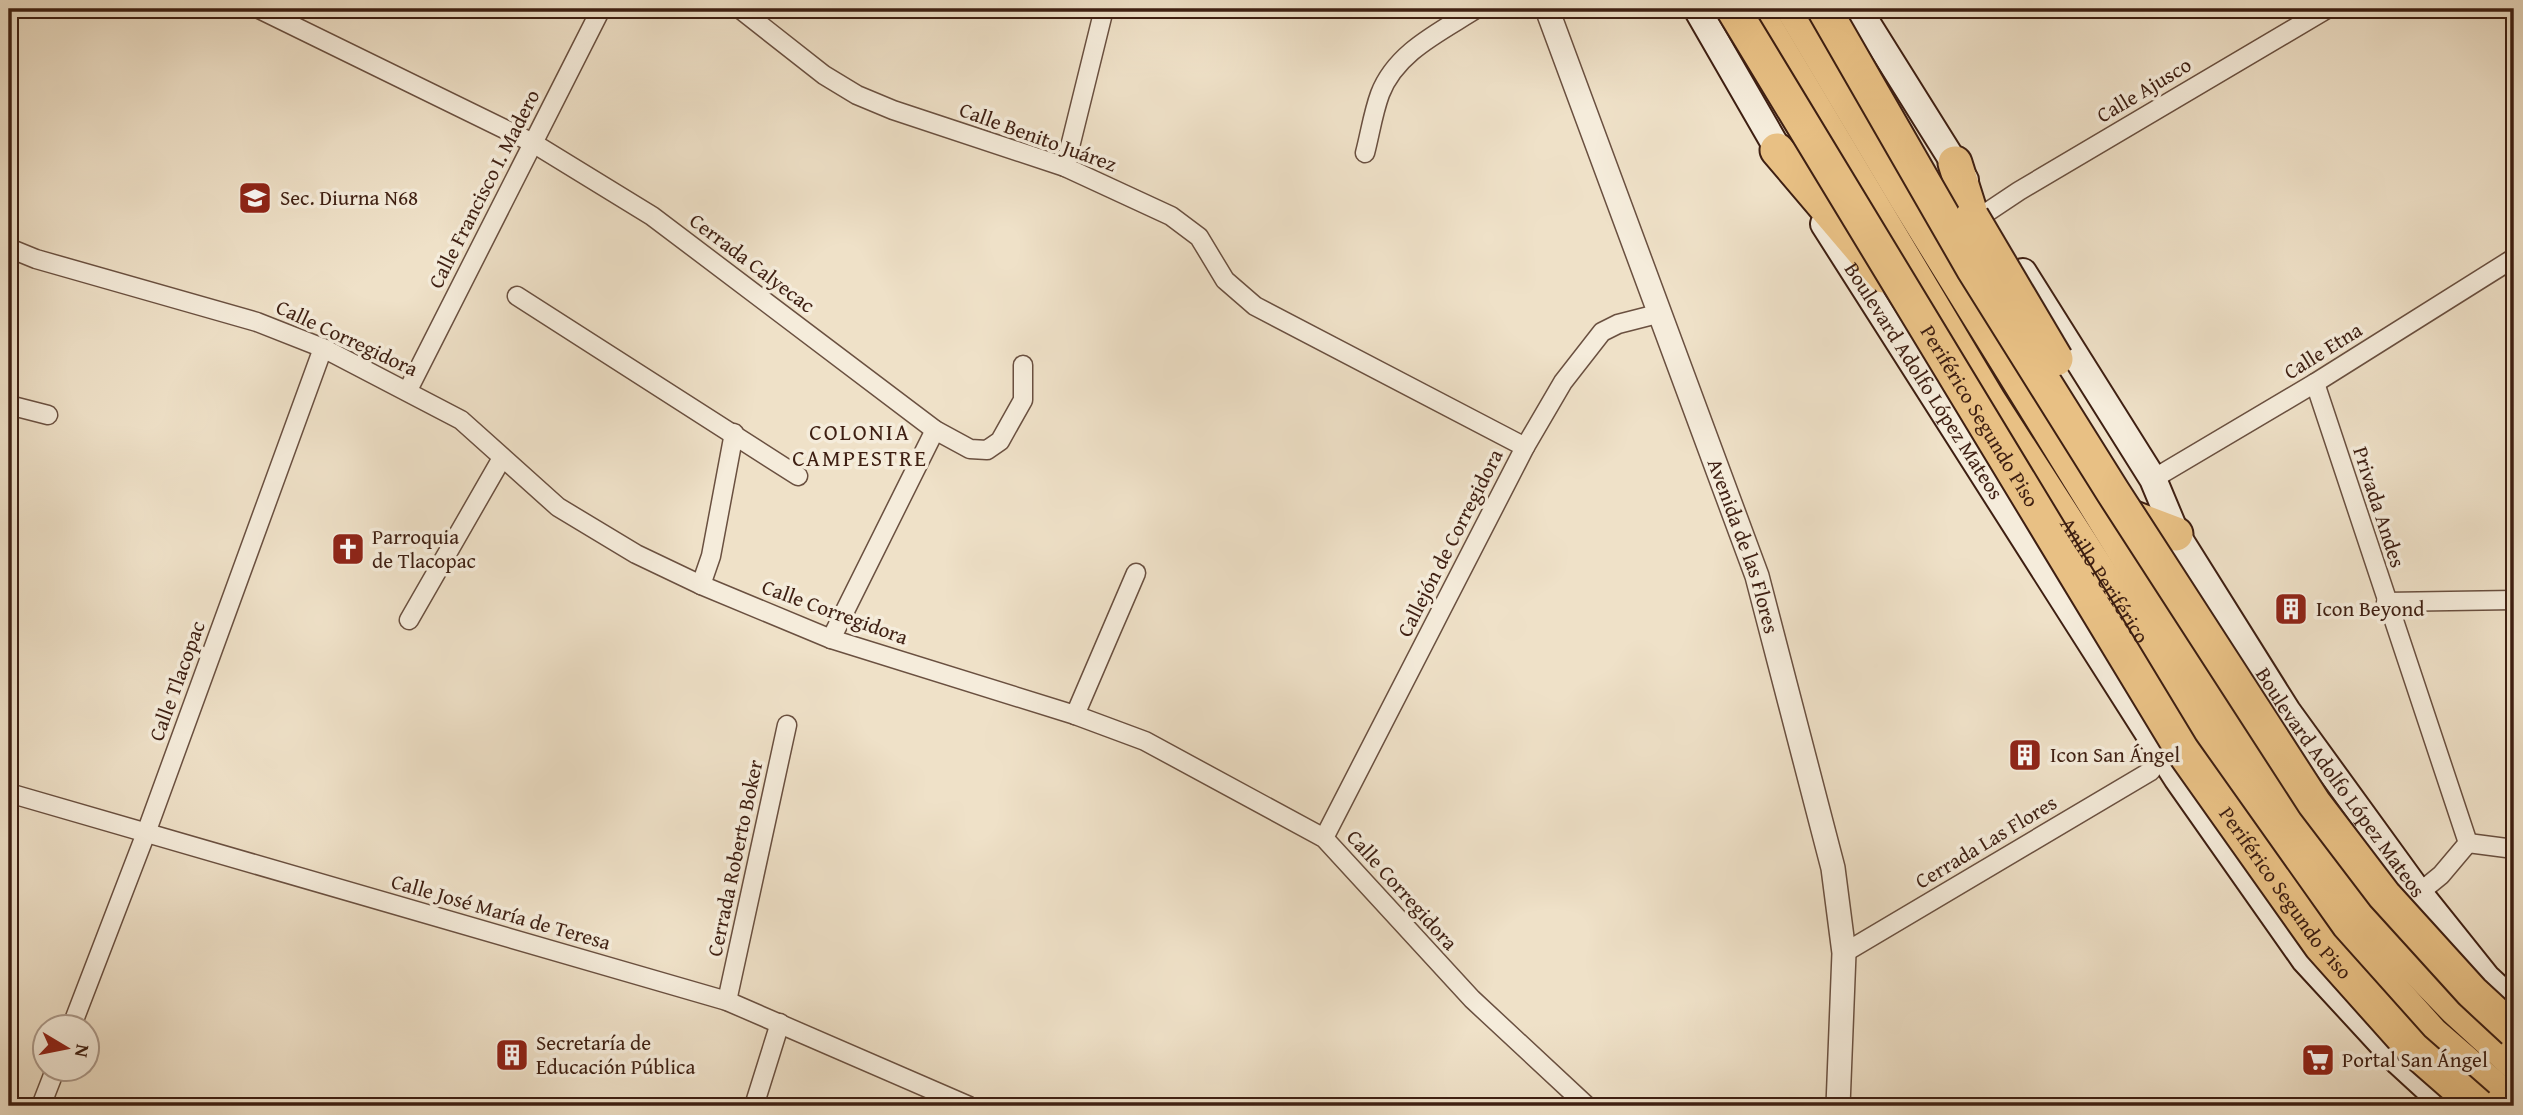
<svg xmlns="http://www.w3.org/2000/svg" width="2523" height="1115" viewBox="0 0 2523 1115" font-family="'Gentium Book Plus',serif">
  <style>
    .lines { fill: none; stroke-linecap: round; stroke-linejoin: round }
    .minor-casing { stroke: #6a5040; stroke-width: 21 }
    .tertiary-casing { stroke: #6a5040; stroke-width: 26 }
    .secondary-casing { stroke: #3e1f12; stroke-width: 30 }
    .motorway-casing { stroke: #3e1f12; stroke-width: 37 }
    .minor { stroke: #f5ecdb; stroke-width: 18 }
    .tertiary { stroke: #f5ecdb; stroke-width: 23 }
    .secondary { stroke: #f5ecdb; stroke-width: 26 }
    .motorway { stroke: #e8c084; stroke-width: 33 }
    .motorway-bridge-casing { stroke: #3e1f12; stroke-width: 37; stroke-linecap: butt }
    .motorway-bridge { stroke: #e8c084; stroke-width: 33 }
    .labels { text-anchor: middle; stroke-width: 7; stroke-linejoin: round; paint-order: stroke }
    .street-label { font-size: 21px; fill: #3e1f12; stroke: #f5ecdb }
    .poi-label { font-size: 21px; fill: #3e1f12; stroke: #f5ecdb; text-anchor: start }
    .neighbourhood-label { font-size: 23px; letter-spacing: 2px; fill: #3e1f12; stroke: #f5ecdb }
  </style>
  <rect width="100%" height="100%" fill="#efe1c8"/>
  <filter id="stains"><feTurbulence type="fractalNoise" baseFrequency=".00286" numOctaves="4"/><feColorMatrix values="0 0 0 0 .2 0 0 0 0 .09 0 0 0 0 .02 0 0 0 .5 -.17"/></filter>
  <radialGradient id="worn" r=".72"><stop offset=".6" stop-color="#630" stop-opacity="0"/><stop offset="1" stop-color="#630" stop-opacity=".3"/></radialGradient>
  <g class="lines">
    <defs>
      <g id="minor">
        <polyline points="259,9 533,143 652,216 935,430 970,449 987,450 1000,441 1023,400 1023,365"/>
        <polyline points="740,9 824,75 857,95 893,110 1065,167 1171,216 1199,237 1225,280 1255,306 1525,447"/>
        <path d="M 1365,153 C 1370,134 1373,113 1380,94 C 1396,52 1440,32 1476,9"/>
        <polyline points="1065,167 1104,9"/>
        <polyline points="1986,213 2019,191 2327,9"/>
        <polyline points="9,248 36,259 257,322 323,348 461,420 558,507 636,554 701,585 831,639 1075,715 1145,741 1324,838 1472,999 1587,1106"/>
        <polyline points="517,296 798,476"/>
        <polyline points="2315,383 2468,843"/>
        <polyline points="408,390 601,9"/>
        <polyline points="9,405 48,415"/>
        <polyline points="2153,479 2315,383 2514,258"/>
        <polyline points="701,585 711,556 734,433"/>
        <polyline points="2386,602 2514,600"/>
        <polyline points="409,620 502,458"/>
        <polyline points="831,639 935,430"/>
        <polyline points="1075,715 1136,573"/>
        <polyline points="9,793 727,1001 969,1106"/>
        <polyline points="1324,838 1525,447 1563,382 1602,332 1618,324 1661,313"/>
        <polyline points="2468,843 2514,849"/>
        <polyline points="2419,893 2441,875 2468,843"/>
        <polyline points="1844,953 2151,771"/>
        <polyline points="727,1001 787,725"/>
        <polyline points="71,1028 146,833 323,348"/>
        <polyline points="41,1106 55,1070"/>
        <polyline points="754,1106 780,1023"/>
      </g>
      <g id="tertiary">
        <path id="s1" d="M 1547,9 L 1757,576 L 1833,868 L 1844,953 L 1838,1106"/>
      </g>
      <g id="secondary">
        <polyline points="1697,9 1787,165"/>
        <polyline points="1858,9 1965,180"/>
        <path id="s2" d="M 1824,224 L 2177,778 L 2305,960 L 2399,1062 L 2447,1106"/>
        <path id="s3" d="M 2023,272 L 2153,479 L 2176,534 L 2287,711 L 2419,893 L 2487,978 L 2514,1003"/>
      </g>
      <g id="motorway">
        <path id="s4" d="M 1755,9 L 1989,401 L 2204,735 L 2339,930 L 2432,1034 L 2514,1105"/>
        <polyline points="1793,9 1906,198 2228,719 2363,913 2455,1008 2514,1062"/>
        <polyline points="1777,150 1884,276"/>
        <polyline points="1955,163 1972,217"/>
        <polyline points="2113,510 2176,534"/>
      </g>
    </defs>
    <use href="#minor" class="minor-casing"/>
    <use href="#tertiary" class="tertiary-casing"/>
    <use href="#secondary" class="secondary-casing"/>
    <use href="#motorway" class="motorway-casing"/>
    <use href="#minor" class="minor"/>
    <use href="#tertiary" class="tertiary"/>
    <use href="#secondary" class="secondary"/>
    <use href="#motorway" class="motorway"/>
    <defs>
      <g id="motorway-bridge">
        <path id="s5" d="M 1733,9 L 2182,750 L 2321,946 L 2413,1049 L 2478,1106"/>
        <polyline points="1824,9 1974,270 2113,492 2314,803 2384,895 2472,992 2514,1031"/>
        <polyline points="1972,217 2056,359"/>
      </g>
    </defs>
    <use href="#motorway-bridge" class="motorway-bridge-casing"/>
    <use href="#motorway-bridge" class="motorway-bridge"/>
  </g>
  <defs>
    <symbol id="school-square" viewBox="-11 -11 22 22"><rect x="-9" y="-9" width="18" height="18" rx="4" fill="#8f2418" stroke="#f5ecdb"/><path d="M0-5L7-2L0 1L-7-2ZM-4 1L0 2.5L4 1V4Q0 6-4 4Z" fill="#fff"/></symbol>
    <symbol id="church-square" viewBox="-11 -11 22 22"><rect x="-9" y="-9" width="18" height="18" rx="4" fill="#8f2418" stroke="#f5ecdb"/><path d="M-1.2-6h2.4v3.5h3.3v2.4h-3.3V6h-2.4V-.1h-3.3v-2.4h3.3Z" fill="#fff"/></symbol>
    <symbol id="building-square" viewBox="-11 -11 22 22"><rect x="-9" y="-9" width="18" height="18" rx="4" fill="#8f2418" stroke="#f5ecdb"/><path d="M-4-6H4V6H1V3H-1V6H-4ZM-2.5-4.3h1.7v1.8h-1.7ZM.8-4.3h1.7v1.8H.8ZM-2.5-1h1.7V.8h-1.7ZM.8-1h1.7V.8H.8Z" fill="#fff"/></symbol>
    <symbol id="supermarket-square" viewBox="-11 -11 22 22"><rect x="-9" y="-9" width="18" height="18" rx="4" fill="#8f2418" stroke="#f5ecdb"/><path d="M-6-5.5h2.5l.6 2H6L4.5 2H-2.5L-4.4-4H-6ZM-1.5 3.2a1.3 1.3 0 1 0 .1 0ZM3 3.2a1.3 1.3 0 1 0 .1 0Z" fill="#fff"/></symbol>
  </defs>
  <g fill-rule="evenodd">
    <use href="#school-square" x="236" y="179" width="38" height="38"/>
    <use href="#church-square" x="329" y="530" width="38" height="38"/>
    <use href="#building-square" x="2272" y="590" width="38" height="38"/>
    <use href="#building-square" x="2006" y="736" width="38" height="38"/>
    <use href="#building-square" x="493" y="1036" width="38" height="38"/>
    <use href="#supermarket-square" x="2299" y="1041" width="38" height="38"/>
  </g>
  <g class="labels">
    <g class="street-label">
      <text transform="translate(2144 90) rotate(-31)" y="7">Calle Ajusco</text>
      <text transform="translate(1038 137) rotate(20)" y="7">Calle Benito Juárez</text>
      <text transform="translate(484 189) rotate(-63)" y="7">Calle Francisco I. Madero</text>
      <text transform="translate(752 263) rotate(37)" y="7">Cerrada Calyecac</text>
      <text transform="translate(347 338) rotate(25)" y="7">Calle Corregidora</text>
      <text transform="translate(2323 351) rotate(-32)" y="7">Calle Etna</text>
      <text dy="7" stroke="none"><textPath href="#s2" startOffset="186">Boulevard Adolfo López Mateos</textPath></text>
      <text dy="7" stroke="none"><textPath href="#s5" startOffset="476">Periférico Segundo Piso</textPath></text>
      <text transform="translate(2379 507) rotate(72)" y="7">Privada Andes</text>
      <text transform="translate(1450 543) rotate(-63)" y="7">Callejón de Corregidora</text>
      <text dy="7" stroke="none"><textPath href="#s1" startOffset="572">Avenida de las Flores</textPath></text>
      <text dy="7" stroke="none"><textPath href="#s4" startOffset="670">Anillo Periférico</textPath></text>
      <text transform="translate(835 612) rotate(20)" y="7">Calle Corregidora</text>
      <text transform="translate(177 681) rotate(-70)" y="7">Calle Tlacopac</text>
      <text dy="7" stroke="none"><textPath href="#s3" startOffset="602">Boulevard Adolfo López Mateos</textPath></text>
      <text transform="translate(1986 842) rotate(-31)" y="7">Cerrada Las Flores</text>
      <text transform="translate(735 858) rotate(-78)" y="7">Cerrada Roberto Boker</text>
      <text transform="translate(1402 890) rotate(48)" y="7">Calle Corregidora</text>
      <text dy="7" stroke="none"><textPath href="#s5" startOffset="1043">Periférico Segundo Piso</textPath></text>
      <text transform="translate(501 912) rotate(16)" y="7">Calle José María de Teresa</text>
    </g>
    <g class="poi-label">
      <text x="280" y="205">Sec. Diurna N68</text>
      <text x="372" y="544">Parroquia<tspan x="372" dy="24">de Tlacopac</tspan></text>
      <text x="2316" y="616">Icon Beyond</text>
      <text x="2050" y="762">Icon San Ángel</text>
      <text x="536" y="1050">Secretaría de<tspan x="536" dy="24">Educación Pública</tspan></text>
      <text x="2342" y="1067">Portal San Ángel</text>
    </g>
    <g class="neighbourhood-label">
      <text x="860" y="440">COLONIA<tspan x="860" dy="26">CAMPESTRE</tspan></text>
    </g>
  </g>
  <rect width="2523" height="1115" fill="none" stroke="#efe1c8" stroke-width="35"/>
  <rect x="10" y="10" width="2502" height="1094" fill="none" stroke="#3e1f12" stroke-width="3.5"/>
  <rect x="18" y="18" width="2488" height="1080" fill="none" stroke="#3e1f12" stroke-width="2"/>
  <g transform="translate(66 1048) rotate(100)"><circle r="33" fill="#f5ecdb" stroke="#ac9a8b" stroke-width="2"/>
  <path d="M0-5L12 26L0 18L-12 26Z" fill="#8f2418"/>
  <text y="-10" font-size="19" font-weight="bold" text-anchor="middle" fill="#3e1f12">N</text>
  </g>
  <rect width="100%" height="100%" filter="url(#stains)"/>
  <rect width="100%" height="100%" fill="url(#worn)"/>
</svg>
